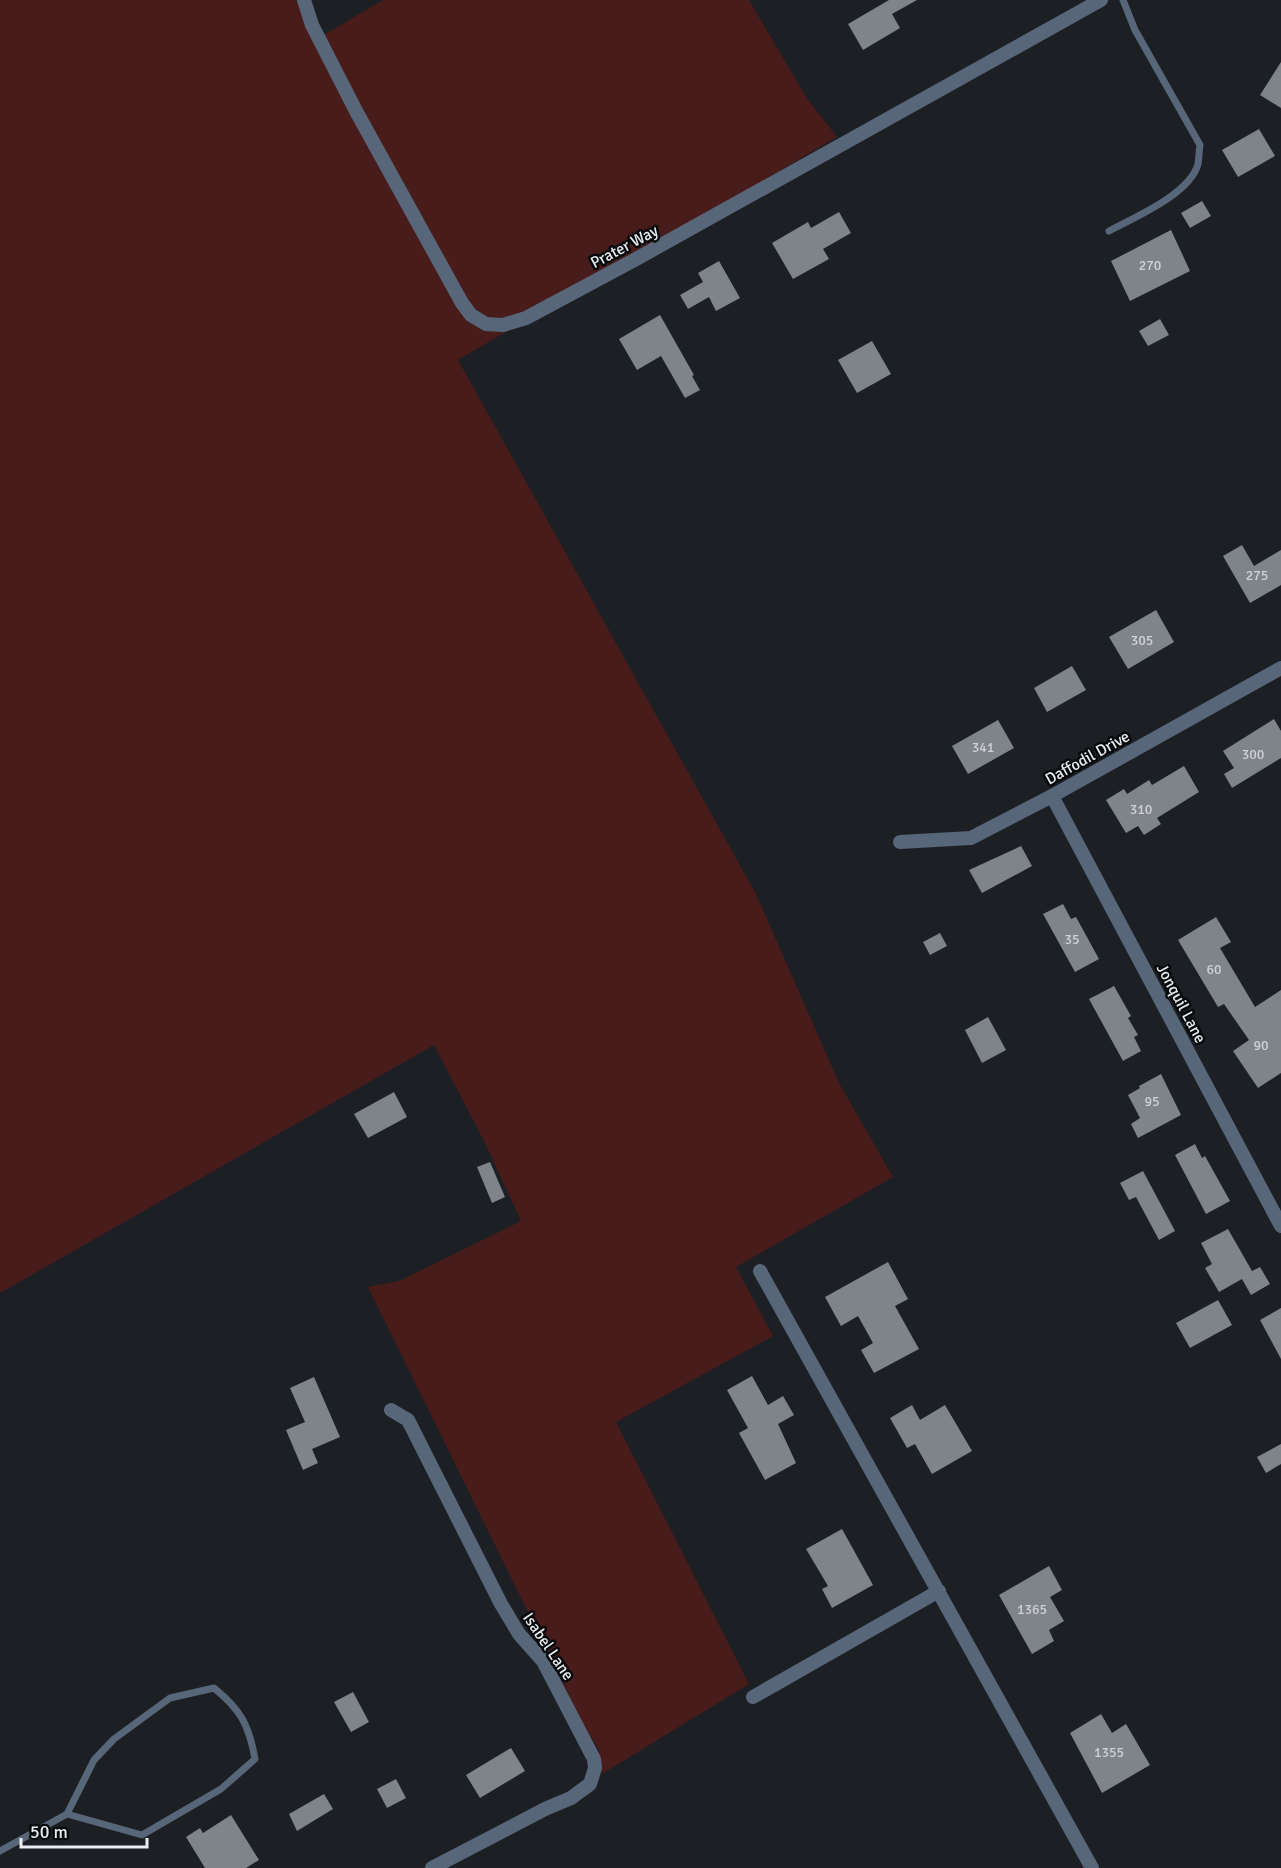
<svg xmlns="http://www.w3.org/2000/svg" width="1281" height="1868" viewBox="0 0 1281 1868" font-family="Signika,sans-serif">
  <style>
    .green { fill: #481c1b }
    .building { fill: #7f838a }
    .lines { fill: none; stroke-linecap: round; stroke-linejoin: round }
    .service { stroke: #58667a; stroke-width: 7 }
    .minor { stroke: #58667a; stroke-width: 14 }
    .labels { text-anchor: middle; stroke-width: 5; stroke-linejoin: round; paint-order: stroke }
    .number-label { font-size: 14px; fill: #cfd2d6 }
    .street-label { font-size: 16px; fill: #eaedf0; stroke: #07090b }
  </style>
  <rect width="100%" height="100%" fill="#1c1f24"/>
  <polygon class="green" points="0,0 296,0 317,39 383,0 749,0 806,97 837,137 458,360 756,894 839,1083 893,1177 736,1267 773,1336 616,1422 749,1684 602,1774 599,1750 582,1722 368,1287 399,1281 521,1221 485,1143 434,1045 0,1293"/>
  <g class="building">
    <polygon points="889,0 917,0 892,14 900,28 863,50 848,24"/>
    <polygon points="1281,62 1281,108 1260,95"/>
    <polygon points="1259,129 1275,156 1238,177 1222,150"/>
    <polygon points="1202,201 1211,216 1190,228 1181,213"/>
    <polygon points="839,212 851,233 823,249 829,259 793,279 772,243 808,222 811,228"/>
    <polygon points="1171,230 1190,271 1130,301 1111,261"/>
    <polygon points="719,261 740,298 716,311 709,297 688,309 680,295 703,282 698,273"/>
    <polygon points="660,315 694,375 692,376 700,390 685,398 661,356 637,370 619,339"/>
    <polygon points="1160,319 1169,335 1148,346 1139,331"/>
    <polygon points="872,341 891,374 857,393 838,360"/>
    <polygon points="1242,545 1254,566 1281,550 1281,585 1250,603 1223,556"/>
    <polygon points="1156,610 1174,642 1128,669 1109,637"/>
    <polygon points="1072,666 1086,690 1047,712 1034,688"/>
    <polygon points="1274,719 1281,731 1281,758 1232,788 1224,774 1234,768 1223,751"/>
    <polygon points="998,720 1014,748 968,774 952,746"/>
    <polygon points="1184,766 1199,792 1157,818 1161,824 1144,835 1138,826 1126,833 1106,800 1124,789 1127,794 1149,780 1152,785"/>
    <polygon points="1021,846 1032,866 982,893 969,870"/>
    <polygon points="1063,904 1071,919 1076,917 1099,959 1075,972 1043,914"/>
    <polygon points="1216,917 1231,942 1220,948 1255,1007 1281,990 1281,1073 1258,1088 1233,1051 1249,1040 1224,1004 1218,1007 1178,940"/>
    <polygon points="940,933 947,946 930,955 923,942"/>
    <polygon points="1114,986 1131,1016 1128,1018 1138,1035 1134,1037 1141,1051 1123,1061 1089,999"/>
    <polygon points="988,1017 1006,1050 982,1063 965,1030"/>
    <polygon points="1161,1074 1181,1115 1138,1138 1131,1124 1140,1118 1128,1095 1140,1088 1139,1086"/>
    <polygon points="394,1092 407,1117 368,1138 354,1114"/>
    <polygon points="1195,1144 1202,1158 1205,1156 1230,1201 1206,1214 1175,1155"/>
    <polygon points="490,1162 505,1197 492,1203 477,1167"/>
    <polygon points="1143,1171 1175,1231 1159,1240 1136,1197 1129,1200 1120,1183"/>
    <polygon points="1228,1229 1252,1271 1260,1267 1270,1284 1251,1295 1242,1279 1219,1292 1205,1268 1212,1264 1201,1243"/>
    <polygon points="888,1262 908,1299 895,1306 919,1349 874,1373 861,1350 873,1343 858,1316 841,1326 825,1297"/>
    <polygon points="1218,1300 1232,1325 1190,1348 1176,1323"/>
    <polygon points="1281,1308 1281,1359 1260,1320"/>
    <polygon points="752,1376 768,1405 783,1396 794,1415 778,1424 796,1463 765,1480 739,1433 748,1428 727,1390"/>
    <polygon points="314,1377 340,1437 312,1449 318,1463 303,1470 286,1430 305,1422 290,1388"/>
    <polygon points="912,1405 920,1420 945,1405 972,1451 932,1474 915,1444 907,1448 890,1418"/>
    <polygon points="1281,1444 1281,1464 1266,1473 1257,1457"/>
    <polygon points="842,1529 873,1585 832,1608 822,1589 828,1586 806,1549"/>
    <polygon points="1049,1566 1062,1590 1050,1597 1064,1621 1049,1630 1054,1641 1032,1654 999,1595"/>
    <polygon points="353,1692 369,1722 351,1732 334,1702"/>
    <polygon points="1101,1714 1112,1733 1126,1724 1150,1765 1102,1793 1070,1733"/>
    <polygon points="511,1748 525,1771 480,1798 466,1775"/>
    <polygon points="396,1779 406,1798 387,1808 377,1789"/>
    <polygon points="324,1794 333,1809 297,1831 289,1814"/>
    <polygon points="231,1815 259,1860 246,1868 205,1868 186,1837 200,1828 203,1833"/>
  </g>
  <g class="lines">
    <g class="service">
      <path d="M 1109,231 C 1135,217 1190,194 1198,164 C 1199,158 1199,151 1200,145 L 1135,30 L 1123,0"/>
      <path d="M 0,1851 L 67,1814 L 94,1760 L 114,1739 L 170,1698 L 214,1688 C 241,1710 249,1725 255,1759 L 221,1789 L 142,1835 L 67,1814"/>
    </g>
    <g class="minor">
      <polyline points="304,0 312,25 356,111 462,303 471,315 486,324 503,325 526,318 638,258 1101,0"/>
      <polyline points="1052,796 1281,1226"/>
      <polyline points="900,842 971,838 1052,796 1281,668"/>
      <polyline points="760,1271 1092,1868"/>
      <polyline points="391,1410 408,1420 501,1604 519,1634 543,1661 594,1759 595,1768 590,1784 571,1798 545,1809 432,1868"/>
      <polyline points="753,1697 939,1591"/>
    </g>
  </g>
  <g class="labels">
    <g class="number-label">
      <text x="1150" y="270">270</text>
      <text x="1257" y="580">275</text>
      <text x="1142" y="645">305</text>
      <text x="983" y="752">341</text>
      <text x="1253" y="759">300</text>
      <text x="1141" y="814">310</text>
      <text x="1072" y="944">35</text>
      <text x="1214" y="974">60</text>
      <text x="1261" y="1050">90</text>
      <text x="1152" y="1106">95</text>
      <text x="1032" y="1614">1365</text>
      <text x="1109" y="1757">1355</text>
    </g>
    <g class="street-label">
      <text transform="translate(624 246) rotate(-28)" y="6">Prater Way</text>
      <text transform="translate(1087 757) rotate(-29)" y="6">Daffodil Drive</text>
      <text transform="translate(1182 1003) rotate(62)" y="6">Jonquil Lane</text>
      <text transform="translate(549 1646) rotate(56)" y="6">Isabel Lane</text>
    </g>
  </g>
  <path d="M21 1838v9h126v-9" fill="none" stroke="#eaedf0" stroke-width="3"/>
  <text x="30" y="1838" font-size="18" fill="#eaedf0" stroke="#07090b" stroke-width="4.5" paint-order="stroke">50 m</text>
</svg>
